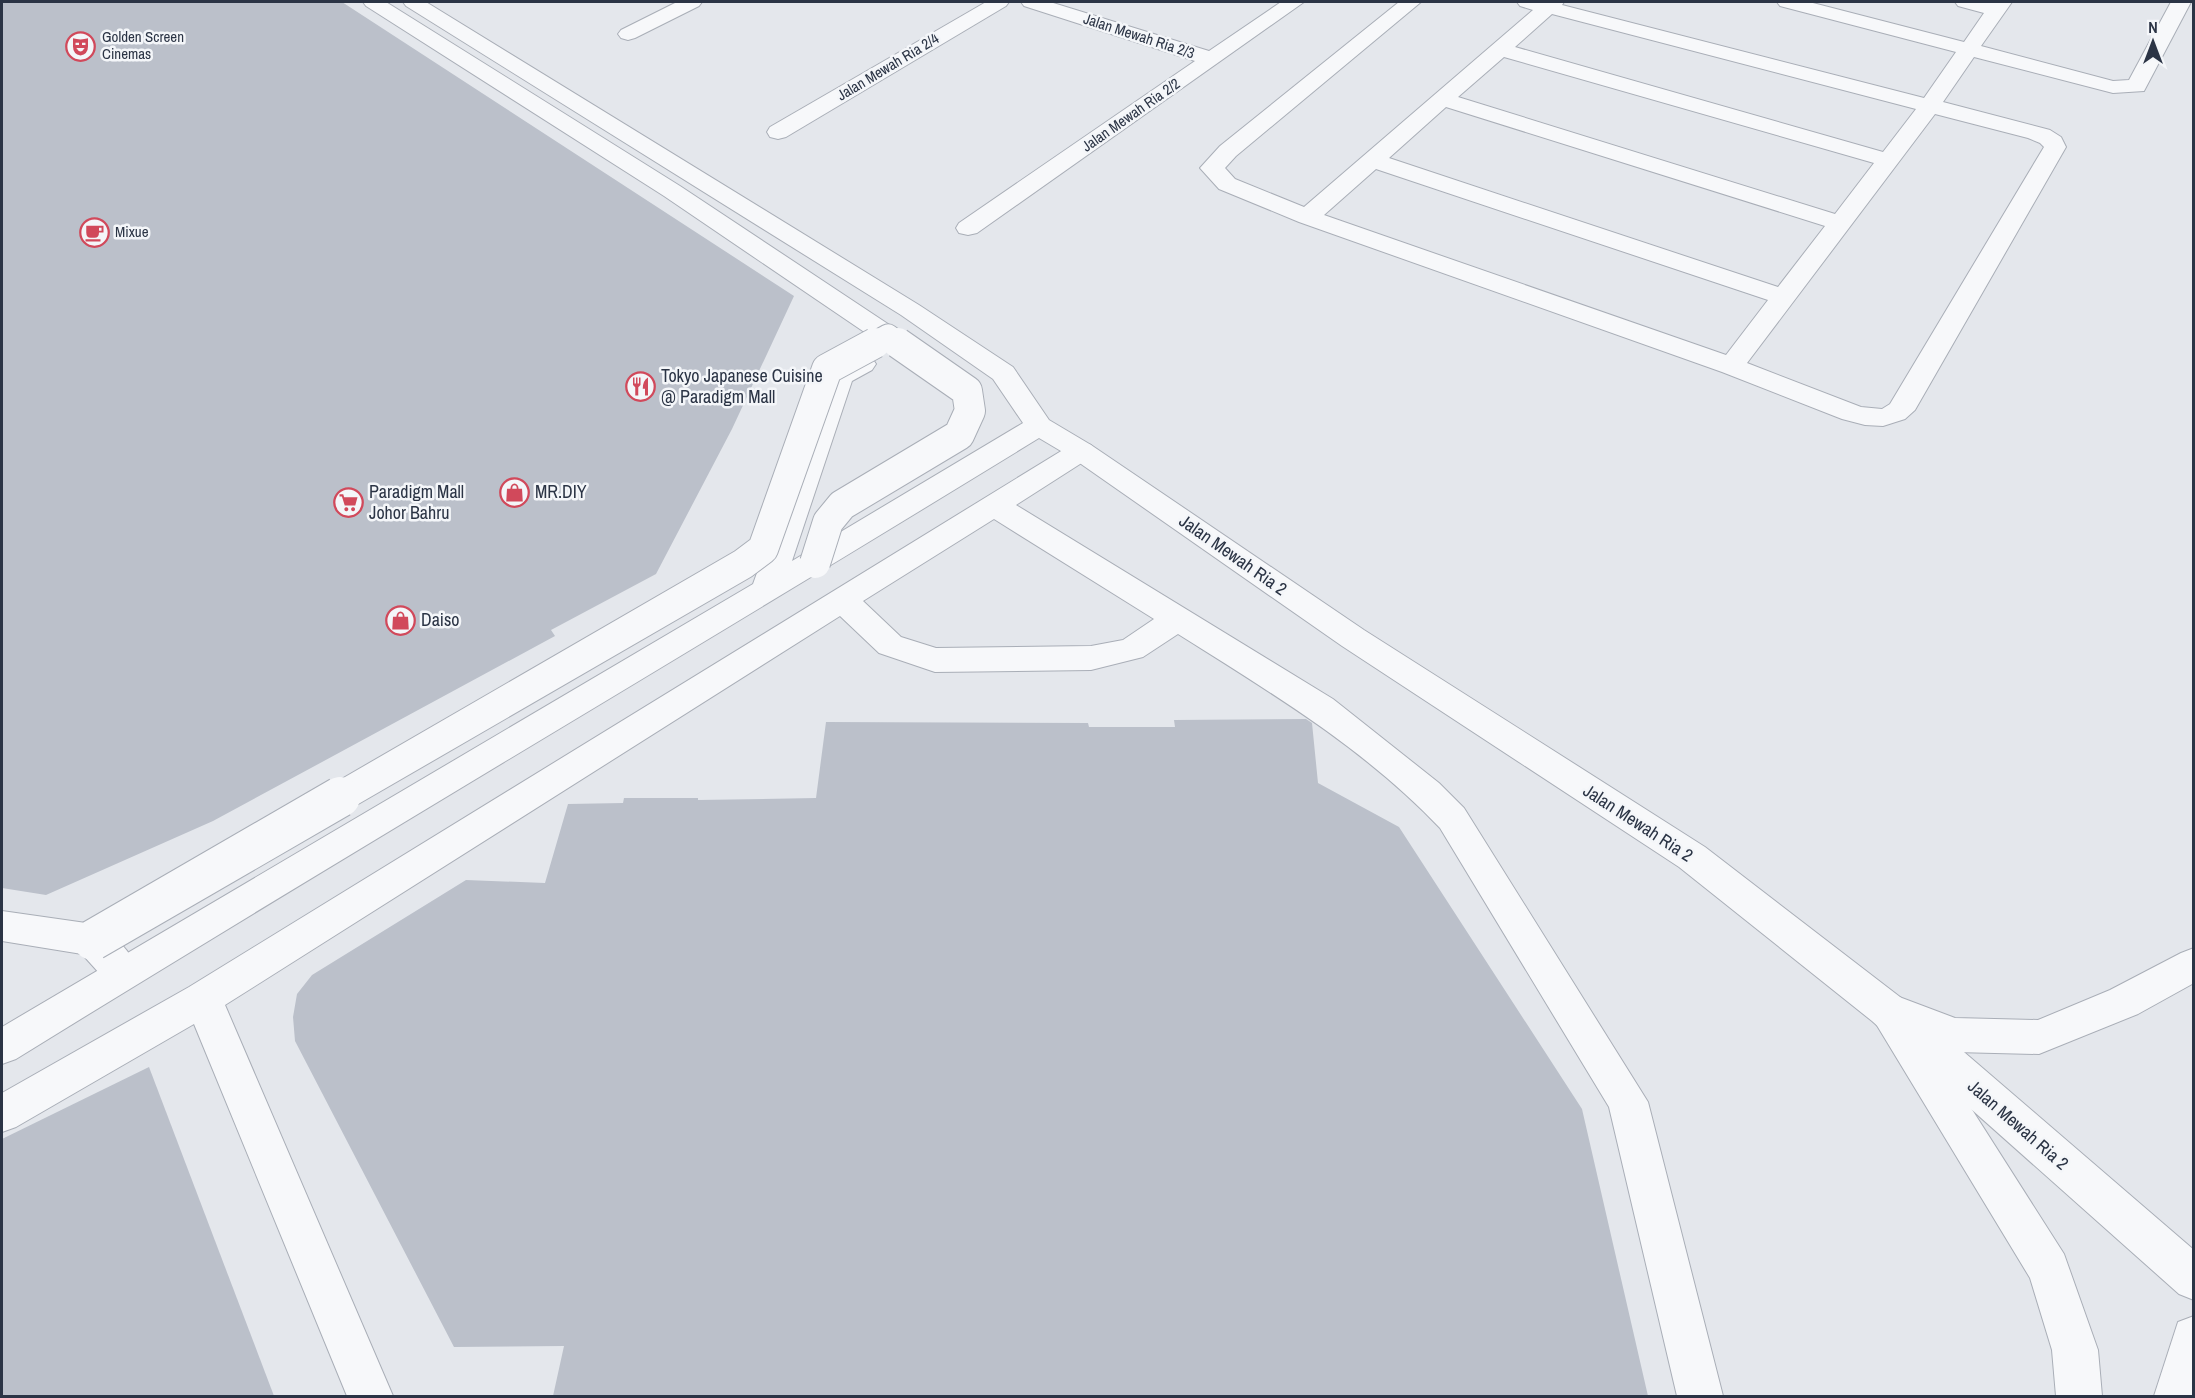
<svg xmlns="http://www.w3.org/2000/svg" width="2195" height="1398" viewBox="0 0 2195 1398" font-family="'Archivo Narrow',sans-serif">
  <style>
    .building { fill: #bbc0ca }
    .lines { fill: none; stroke-linecap: round; stroke-linejoin: round }
    .service-casing { stroke: #a9aeb7; stroke-width: 2 }
    .minor-casing { stroke: #a9aeb7; stroke-width: 2 }
    .tertiary-casing { stroke: #a9aeb7; stroke-width: 2 }
    .service { fill: #f7f8fa; fill-rule: evenodd }
    .minor { fill: #f7f8fa; fill-rule: evenodd }
    .tertiary { fill: #f7f8fa; fill-rule: evenodd }
    .service-bridge-far2-casing { stroke: #a9aeb7; stroke-width: 25; stroke-linecap: butt }
    .service-bridge-far1-casing { stroke: #a9aeb7; stroke-width: 32; stroke-linecap: butt }
    .service-bridge-casing { stroke: #a9aeb7; stroke-width: 42; stroke-linecap: butt }
    .service-bridge-far2 { stroke: #f7f8fa; stroke-width: 23 }
    .service-bridge-far1 { stroke: #f7f8fa; stroke-width: 30 }
    .service-bridge { stroke: #f7f8fa; stroke-width: 40 }
    .labels { text-anchor: middle; stroke-width: 5; stroke-linejoin: round; paint-order: stroke }
    .far-street-label { font-size: 15px; fill: #2b3445; stroke: #f4f6f9 }
    .far-poi-label { font-size: 15px; fill: #2b3445; stroke: #f4f6f9; text-anchor: start }
    .poi-label { font-size: 18px; fill: #2b3445; stroke: #f4f6f9; text-anchor: start }
    .street-label { font-size: 18px; fill: #2b3445; stroke: #f4f6f9 }
  </style>
  <rect width="100%" height="100%" fill="#e4e7ec"/>
  <g class="building">
    <polygon points="2,2 342,2 794,296 732,429 656,574 551,630 555,636 213,821 46,895 2,888"/>
    <polygon points="1306,719 1312,723 1318,783 1399,827 1582,1109 1648,1396 553,1396 564,1346 454,1347 295,1041 293,1017 297,994 312,975 466,880 545,883 568,804 623,803 624,798 698,798 698,800 816,798 826,722 1088,723 1089,727 1175,727 1174,720"/>
    <polygon points="149,1067 274,1396 2,1396 2,1139"/>
  </g>
  <g class="lines">
    <defs>
      <g id="service">
        <polygon points="363,2 386,2 680,186 897,330 901,336 897,342 888,344 879,342 664,196 366,6"/>
        <path d="M 1399,2 L 1421,2 L 1236,156 L 1225,168 L 1235,179 L 1304,207 L 1533,10 L 1520,6 L 1517,2 L 1564,2 L 1562,5 L 1924,98 L 1956,52 L 1780,6 L 1777,2 L 1809,2 L 1964,42 L 1984,13 L 1958,6 L 1955,2 L 2012,2 L 1981,46 L 2113,81 L 2129,80 L 2171,2 L 2191,2 L 2144,91 L 2113,93 L 1974,57 L 1943,102 L 2050,130 L 2061,137 L 2066,147 L 1915,410 L 1905,419 L 1883,426 L 1865,425 L 1842,419 L 1722,372 L 1299,222 L 1219,189 L 1200,168 L 1220,146 ZM 1552,14 L 1916,109 L 1883,152 L 1515,47 ZM 1504,57 L 1874,163 L 1835,214 L 1458,97 ZM 1446,107 L 1825,226 L 1778,287 L 1389,158 ZM 1935,114 L 2028,138 L 2040,143 L 2044,147 L 1890,404 L 1882,409 L 1861,407 L 1747,363 ZM 1376,169 L 1768,300 L 1726,355 L 1324,215 Z"/>
        <path d="M 1081,442 L 1091,445 L 1095,451 L 1091,457 L 1016,505 L 1333,699 L 1439,783 L 1464,808 L 1648,1102 L 1723,1396 L 1677,1396 L 1609,1107 L 1440,828 C 1364,748 1270,692 1178,634 L 1143,657 L 1091,670 L 935,672 L 879,653 L 840,616 L 225,1005 L 393,1396 L 347,1396 L 194,1024 L 16,1127 L 2,1132 L 2,1093 L 189,987 L 1071,445 ZM 994,519 L 1154,619 L 1123,640 L 1091,646 L 936,648 L 901,637 L 863,601 Z"/>
        <path d="M 2,911 L 93,924 C 114,932 131,953 141,973 L 135,984 L 122,989 L 109,984 L 82,954 L 2,941 Z"/>
      </g>
      <g id="minor">
        <path d="M 403,2 L 426,2 L 919,305 L 1013,367 L 1049,420 L 1091,445 L 1364,630 L 1705,847 L 1900,997 L 2194,1250 L 2194,1300 L 2179,1294 L 1872,1021 L 1679,867 L 1342,646 L 1071,457 L 1039,438 C 699,647 355,849 16,1059 L 2,1064 L 2,1027 L 753,584 L 830,371 C 845,363 856,354 872,358 L 876,364 L 872,370 L 852,381 L 792,561 L 1023,423 L 993,379 L 901,315 L 406,6 Z"/>
        <polygon points="677,2 702,2 699,6 635,38 628,40 621,38 618,34 621,30"/>
        <polygon points="986,2 1009,2 1006,6 786,137 778,139 770,137 767,132 770,127"/>
        <polygon points="1021,2 1050,2 1209,51 1281,2 1304,2 977,233 968,235 959,233 956,228 959,223 1195,61 1024,6"/>
      </g>
      <g id="tertiary">
        <polygon points="2194,948 2194,983 2138,1014 2039,1054 1955,1052 1929,1042 2064,1254 2098,1350 2102,1396 2056,1396 2052,1350 2030,1278 1867,1009 1872,997 1886,992 1955,1018 2038,1020 2110,990 2181,953"/>
        <polygon points="2194,1316 2194,1396 2154,1396 2178,1322"/>
      </g>
    </defs>
    <use href="#service" class="service-casing"/>
    <use href="#minor" class="minor-casing"/>
    <use href="#tertiary" class="tertiary-casing"/>
    <use href="#service" class="service"/>
    <use href="#minor" class="minor"/>
    <use href="#tertiary" class="tertiary"/>
    <defs>
      <polyline id="service-bridge-far2" points="872,345 888,336 900,345"/>
      <g id="service-bridge-far1">
        <polyline points="815,563 828,522 842,505 959,435 970,411 967,391 898,343"/>
        <polyline points="337,799 743,564 763,549 827,369 875,343"/>
      </g>
      <polyline id="service-bridge" points="93,940 340,797"/>
    </defs>
    <use href="#service-bridge-far2" class="service-bridge-far2-casing"/>
    <use href="#service-bridge-far1" class="service-bridge-far1-casing"/>
    <use href="#service-bridge" class="service-bridge-casing"/>
    <use href="#service-bridge-far2" class="service-bridge-far2"/>
    <use href="#service-bridge-far1" class="service-bridge-far1"/>
    <use href="#service-bridge" class="service-bridge"/>
  </g>
  <defs>
    <symbol id="theatre-ring" viewBox="-11 -11 22 22"><circle r="9.5" fill="#f4f6f9" stroke="#d1495b" stroke-width="1.5"/><path d="M-5-5.5Q0-4 5-5.5V0Q5 5 0 6Q-5 5-5 0ZM-3.3-2.5H-1v1.5H-3.3ZM1-2.5H3.3v1.5H1ZM-2.8 1Q0 5.5 2.8 1Z" fill="#d1495b"/></symbol>
    <symbol id="cafe-ring" viewBox="-11 -11 22 22"><circle r="9.5" fill="#f4f6f9" stroke="#d1495b" stroke-width="1.5"/><path d="M-5.5-4.5H6V0H3Q3 3.5 0 3.5H-2.5Q-5.5 3.5-5.5 0ZM3-3.2v2h1.7v-2ZM-6 4.5H4V6H-6Z" fill="#d1495b"/></symbol>
    <symbol id="restaurant-ring" viewBox="-11 -11 22 22"><circle r="9.5" fill="#f4f6f9" stroke="#d1495b" stroke-width="1.5"/><path d="M-5-6h1v4h1v-4h1v4h1v-4h1v5L-1.5 .5V6h-2V.5L-5-1ZM5-6V6H3V1.5H1.5Q1.5-4 5-6Z" fill="#d1495b"/></symbol>
    <symbol id="shop-ring" viewBox="-11 -11 22 22"><circle r="9.5" fill="#f4f6f9" stroke="#d1495b" stroke-width="1.5"/><path d="M-5-2.5h2.3a2.7 3.5 0 0 1 5.4 0H5L5.5 6h-11ZM-1.5-2.5h3a1.5 2.3 0 0 0-3 0Z" fill="#d1495b"/></symbol>
    <symbol id="supermarket-ring" viewBox="-11 -11 22 22"><circle r="9.5" fill="#f4f6f9" stroke="#d1495b" stroke-width="1.5"/><path d="M-6-5.5h2.5l.6 2H6L4.5 2H-2.5L-4.4-4H-6ZM-1.5 3.2a1.3 1.3 0 1 0 .1 0ZM3 3.2a1.3 1.3 0 1 0 .1 0Z" fill="#d1495b"/></symbol>
  </defs>
  <g fill-rule="evenodd">
    <use href="#theatre-ring" x="64" y="30" width="33" height="33"/>
    <use href="#cafe-ring" x="78" y="216" width="33" height="33"/>
    <use href="#restaurant-ring" x="624" y="370" width="33" height="33"/>
    <use href="#shop-ring" x="498" y="476" width="33" height="33"/>
    <use href="#supermarket-ring" x="332" y="486" width="33" height="33"/>
    <use href="#shop-ring" x="384" y="604" width="33" height="33"/>
  </g>
  <g class="labels">
    <g class="far-street-label">
      <text transform="translate(1139 36) rotate(18)" y="5">Jalan Mewah Ria 2/3</text>
      <text transform="translate(888 67) rotate(-31)" y="5">Jalan Mewah Ria 2/4</text>
      <text transform="translate(1131 115) rotate(-35)" y="5">Jalan Mewah Ria 2/2</text>
    </g>
    <g class="far-poi-label">
      <text x="102" y="42">Golden Screen<tspan x="102" dy="17">Cinemas</tspan></text>
      <text x="115" y="237">Mixue</text>
    </g>
    <g class="poi-label">
      <text x="661" y="382">Tokyo Japanese Cuisine<tspan x="661" dy="21">@ Paradigm Mall</tspan></text>
      <text x="369" y="498">Paradigm Mall<tspan x="369" dy="21">Johor Bahru</tspan></text>
      <text x="535" y="498">MR.DIY</text>
      <text x="421" y="626">Daiso</text>
    </g>
    <g class="street-label">
      <text transform="translate(1233 555) rotate(35)" y="6">Jalan Mewah Ria 2</text>
      <text transform="translate(1638 823) rotate(33)" y="6">Jalan Mewah Ria 2</text>
      <text transform="translate(2018 1125) rotate(41)" y="6">Jalan Mewah Ria 2</text>
    </g>
  </g>
  <rect width="2195" height="1398" fill="none" stroke="#2b3445" stroke-width="6"/>
  <g transform="translate(2153 42)" stroke="#f4f6f9" stroke-width="4.5" paint-order="stroke">
  <path d="M0-4.5L10 22L0 15L-10 22Z" fill="#2b3445"/>
  <text y="-9" font-size="16" font-weight="bold" text-anchor="middle" fill="#2b3445">N</text>
  </g>
</svg>
